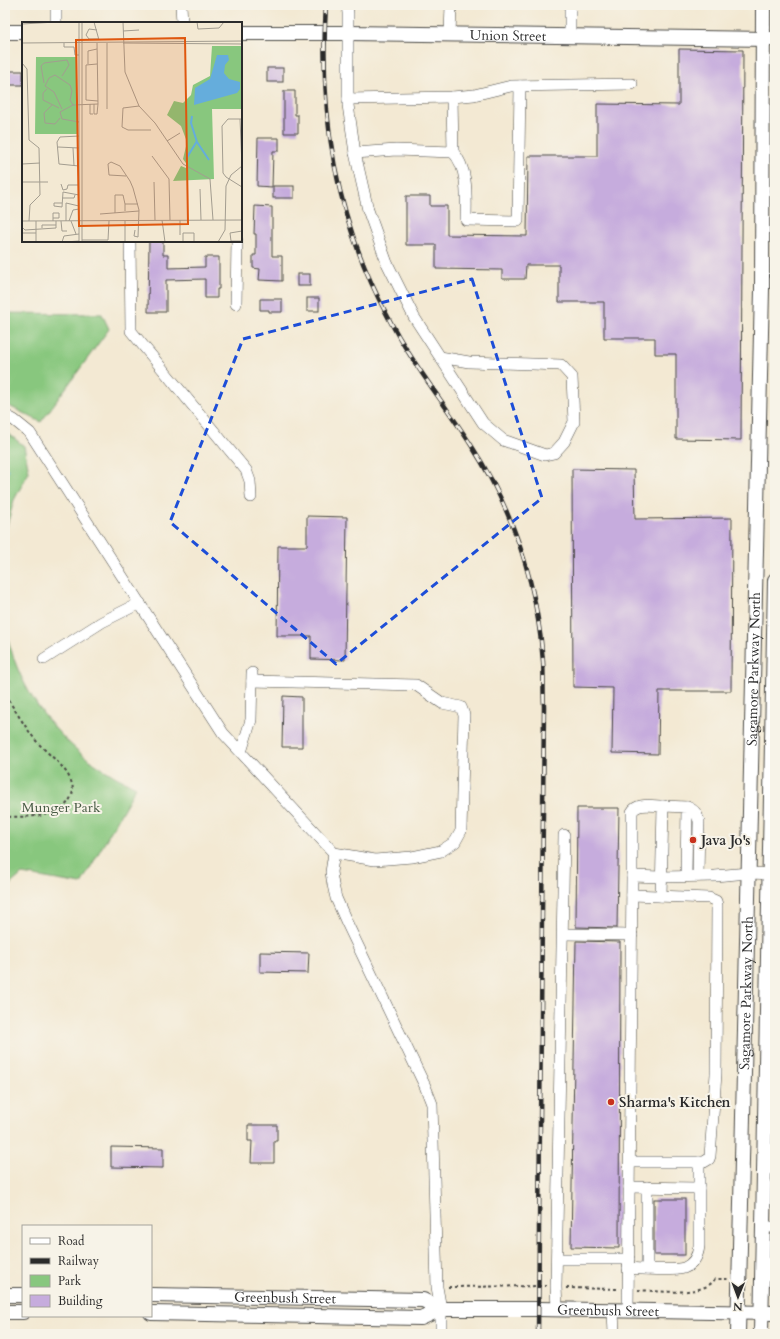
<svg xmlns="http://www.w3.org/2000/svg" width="780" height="1339" viewBox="0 0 780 1339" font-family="Cardo,serif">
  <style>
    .green { fill: #88c77e; stroke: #5a7954 }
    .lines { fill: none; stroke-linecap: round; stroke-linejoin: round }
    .stream { stroke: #65addc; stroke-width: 3 }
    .building { fill: #c6acdd }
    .minor-casing { stroke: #494844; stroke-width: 12 }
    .major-casing { stroke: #494844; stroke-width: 16 }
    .path { stroke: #494844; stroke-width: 2; stroke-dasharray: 3 3; stroke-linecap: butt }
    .minor { stroke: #fff; stroke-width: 11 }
    .major { stroke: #fff; stroke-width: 14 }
    .rail-casing { stroke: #2b2b2b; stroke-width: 4.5 }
    .rail { stroke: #f7f3e8; stroke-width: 3; stroke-dasharray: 9; stroke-linecap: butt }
    .marked { fill: none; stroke: #1d4ed8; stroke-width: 3; stroke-dasharray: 8 5; stroke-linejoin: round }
    .poi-dot { fill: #c8321e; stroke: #f7f3e8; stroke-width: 1.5 }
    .labels { text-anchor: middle; stroke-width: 4; stroke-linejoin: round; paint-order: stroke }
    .street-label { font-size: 14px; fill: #2b2b2b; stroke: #f7f3e8 }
    .park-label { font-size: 14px; fill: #475a44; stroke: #f7f3e8 }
    .poi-label { font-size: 14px; font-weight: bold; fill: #2b2b2b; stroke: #f7f3e8; text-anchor: start }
    .inset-river { fill: none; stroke: #65addc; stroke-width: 2 }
    .inset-road { fill: none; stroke: #a39d90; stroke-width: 1 }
    .view { fill: #df570e; fill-opacity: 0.15; stroke: #df570e; stroke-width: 2 }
    .inset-edge { fill: none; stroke: #2b2b2b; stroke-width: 2 }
  </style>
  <rect width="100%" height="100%" fill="#f7f3e8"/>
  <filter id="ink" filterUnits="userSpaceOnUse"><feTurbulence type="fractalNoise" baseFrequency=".025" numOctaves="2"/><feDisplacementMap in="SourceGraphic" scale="8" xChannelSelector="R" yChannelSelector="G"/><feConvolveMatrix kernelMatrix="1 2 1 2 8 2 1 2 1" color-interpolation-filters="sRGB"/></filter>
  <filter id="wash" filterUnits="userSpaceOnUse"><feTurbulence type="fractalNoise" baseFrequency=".012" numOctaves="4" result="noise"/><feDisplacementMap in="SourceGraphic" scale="16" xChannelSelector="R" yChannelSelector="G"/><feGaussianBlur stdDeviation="0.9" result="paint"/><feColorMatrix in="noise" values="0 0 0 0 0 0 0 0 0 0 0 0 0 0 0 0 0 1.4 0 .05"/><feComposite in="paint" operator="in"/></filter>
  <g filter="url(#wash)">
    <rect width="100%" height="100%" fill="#f3e9d3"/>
    <g class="green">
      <polygon points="5,313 102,314 109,329 41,422 5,404"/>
      <polygon points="5,431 24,446 29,472 14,500 5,532"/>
      <path d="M 5,629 C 9,642 12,655 17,667 C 35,711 68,749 108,772 C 117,778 127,782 136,787 L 81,884 L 22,874 L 5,889 Z"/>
    </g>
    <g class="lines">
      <polyline class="stream" points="5,475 7,470"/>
    </g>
    <g id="blocks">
      <g class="building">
        <polygon points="679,49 743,50 741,440 676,439 676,354 655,354 655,338 604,338 604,302 559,302 559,265 526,265 525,279 502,279 502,270 436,269 436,245 406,245 406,196 430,196 430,206 447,206 447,235 527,236 528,156 597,156 597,104 679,105"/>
        <rect x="267" y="68" width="16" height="14"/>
        <rect x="5" y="71" width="18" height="14"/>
        <polygon points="284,91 295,91 295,115 298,115 298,133 284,133"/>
        <polygon points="258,138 279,138 279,151 273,151 272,187 257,186"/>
        <rect x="273" y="186" width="21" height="12"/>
        <polygon points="255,206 272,207 272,256 282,256 282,281 259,280 260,269 253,268 253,255 256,255 256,234 254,234"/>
        <polygon points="149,241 163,241 163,255 168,255 168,268 205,267 205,257 219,257 219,289 217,289 217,298 205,298 205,279 166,280 166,312 148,312"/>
        <rect x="297" y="274" width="13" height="12"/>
        <rect x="307" y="298" width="12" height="13"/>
        <polygon points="260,299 282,299 282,312 269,312 269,310 260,310"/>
        <polygon points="572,469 634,470 635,519 732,518 731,691 659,691 658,754 612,753 613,688 573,687"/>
        <polygon points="307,516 347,517 345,660 311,659 311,636 277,636 278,546 307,546"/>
        <polygon points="283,696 302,697 302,747 282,747"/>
        <polygon points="577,808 619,808 617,928 576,927"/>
        <polygon points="576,941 620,942 619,1248 571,1247"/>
        <polygon points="260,952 309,953 308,973 260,972"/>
        <polygon points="248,1125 277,1125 277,1141 274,1141 274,1163 251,1163 252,1141 248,1141"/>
        <polygon points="111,1147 163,1148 163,1168 111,1167"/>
        <rect x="654" y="1199" width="31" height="56"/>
      </g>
    </g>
  </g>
  <g filter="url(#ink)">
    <use href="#blocks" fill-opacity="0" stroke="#494844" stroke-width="1"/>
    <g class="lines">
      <defs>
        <g id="minor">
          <polyline points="56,5 56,23"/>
          <polyline points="181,5 182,23"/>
          <polyline points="347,5 348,13 348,105 355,153 368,210 387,263 414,317 483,423 503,440 545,455 554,453 564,442 574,422 572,377 561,365 469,362 440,357"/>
          <polyline points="570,5 570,36"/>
          <polyline points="450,35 451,5"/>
          <polyline points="348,99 452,97 474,95 511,86 632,84"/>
          <path d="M 453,152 C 469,169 466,199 466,220 L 518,221 L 520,86"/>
          <polyline points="355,153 396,150 453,152 452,97"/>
          <polyline points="130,241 131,331 246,470 250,481 251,497"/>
          <polyline points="236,304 237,241"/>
          <polyline points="5,415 14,420 30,433 223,733 334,853 375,860 412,857 441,851 455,842 461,831 464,715 461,707 442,703 416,685 252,681"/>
          <polyline points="44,659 102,622 140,603"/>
          <polyline points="241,752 251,720 252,673"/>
          <polyline points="663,806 687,807 686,876"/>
          <path d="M 687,807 C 695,810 697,814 699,821 L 698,876"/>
          <polyline points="334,853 331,872 333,885 336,898 347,923 425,1086 432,1104 437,1287 441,1309 441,1334"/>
          <path d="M 632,876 L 632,812 C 637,802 653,806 663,806 L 661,896"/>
          <polyline points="563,934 632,935"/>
          <polyline points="630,1162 704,1162 709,1159 710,1156 716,1074 717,905 716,901 709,898 632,895"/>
          <polyline points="629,1187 699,1188"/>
          <polyline points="763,1227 775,1227"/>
          <polyline points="557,1259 629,1259"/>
          <path d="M 628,1268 C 640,1269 675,1271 684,1268 C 694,1264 698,1255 699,1246 L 699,1162"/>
          <polyline points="647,1269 647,1187"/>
          <polyline points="557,1309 556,1287 564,835"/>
          <polyline points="613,1310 614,1334"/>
          <polyline points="628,1310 632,876 661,877 715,876 748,873 775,874"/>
        </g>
        <g id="major">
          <polyline points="5,32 23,32"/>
          <path id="s1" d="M 241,33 L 348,33 L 775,39"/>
          <polyline points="5,1295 23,1295"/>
          <path id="s2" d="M 151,1295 L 423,1300 L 441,1309"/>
          <polyline points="5,1312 23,1312"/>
          <path id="s3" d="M 151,1313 L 421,1318 L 441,1309 L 538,1309 L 775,1313"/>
          <path id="s4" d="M 738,1334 L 762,289 L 763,5"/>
          <polyline points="761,1334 775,580"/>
        </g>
      </defs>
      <use href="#minor" class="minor-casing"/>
      <use href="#major" class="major-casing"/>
      <g class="path">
        <path d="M 5,695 C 16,711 26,729 38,743 C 49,755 64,765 70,779 C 73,785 74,791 71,797 C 61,820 26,816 5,817"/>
        <polyline points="448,1287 546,1286"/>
        <polyline points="566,1288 618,1289"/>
        <path d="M 638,1290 C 656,1291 704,1297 715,1279 L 728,1279"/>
      </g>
      <use href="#minor" class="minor"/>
      <use href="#major" class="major"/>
      <defs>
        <path id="rail" d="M 326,5 C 319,114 335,217 387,315 C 410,361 443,401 471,445 C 513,510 537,584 543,661 C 544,676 543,691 544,706 L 538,1334"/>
      </defs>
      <use href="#rail" class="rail-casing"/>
      <use href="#rail" class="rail"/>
    </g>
  </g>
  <path class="marked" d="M 472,279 L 542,498 L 336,664 L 170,522 L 243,339 Z"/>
  <g class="poi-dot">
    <circle cx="693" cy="840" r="4"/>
    <circle cx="611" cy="1102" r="4"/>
  </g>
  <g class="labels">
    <g class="street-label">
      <text dy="5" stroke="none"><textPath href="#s1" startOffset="267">Union Street</textPath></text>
      <text dy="5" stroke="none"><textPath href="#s4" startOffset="665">Sagamore Parkway North</textPath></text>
      <text dy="5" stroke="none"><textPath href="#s4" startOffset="341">Sagamore Parkway North</textPath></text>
      <text dy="5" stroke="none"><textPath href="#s2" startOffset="134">Greenbush Street</textPath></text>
      <text dy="5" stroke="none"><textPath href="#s3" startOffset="459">Greenbush Street</textPath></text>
    </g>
    <g class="park-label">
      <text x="61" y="812">Munger Park</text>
    </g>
    <g class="poi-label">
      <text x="701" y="845">Java Jo's</text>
      <text x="619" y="1107">Sharma's Kitchen</text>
    </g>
  </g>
  <g transform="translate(22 22)">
    <rect width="220" height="220" fill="#f3e9d3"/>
    <path d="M 190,24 L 220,24 L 220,87 L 190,87 L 192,157 L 151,159 L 159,144 L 164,146 L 166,144 L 161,137 L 165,120 L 159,104 L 145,93 L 152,79 L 161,81 L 169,73 L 171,63 L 188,54 ZM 14,35 L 55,35 L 55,112 L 13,112 Z" fill="#88c77e"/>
    <path d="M 195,33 L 206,33 L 207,38 L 203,43 L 202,51 L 207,57 L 218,60 L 218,67 L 215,71 L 172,83 L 173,66 L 188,57 Z" fill="#65addc"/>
    <path class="inset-river" d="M 170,94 L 169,101 L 175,120 L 187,138M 164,137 L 175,119"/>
    <path class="inset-road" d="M 57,0 L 57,220M 60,0 L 60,220M 72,0 L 77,18M 101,0 L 103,50 L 117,84M 175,0 L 176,7 L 197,6 L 202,0M 0,2 L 34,0M 75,8 L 67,7 L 64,13 L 67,17 L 77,17M 101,9 L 117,8M 0,21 L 220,19M 42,21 L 42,25 L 52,25 L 53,33 L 57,33M 85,21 L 85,87M 101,21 L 220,22M 0,41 L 5,47 L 7,118 L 17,126 L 18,173 L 8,183 L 7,199M 66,42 L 66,29 L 75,27M 75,42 L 64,43 L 64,78 L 76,79M 22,61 L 19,44 L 22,41 L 45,38 L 47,43 L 40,54M 25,67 L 21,71 L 21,78 L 37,86M 68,82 L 68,92 L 71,92M 72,82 L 72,92 L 75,92 L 76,82M 30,83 L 22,91 L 23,101 L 33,102 L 38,96M 40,87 L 32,70 L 23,64 L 27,56 L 33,53 L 48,63 L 50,69 L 48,78 L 51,83M 218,97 L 220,144M 220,97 L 206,97 L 200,104 L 201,151 L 204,155 L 220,165M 57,100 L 40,97 L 38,90 L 51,83 L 76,82 L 75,21M 129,108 L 106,108 L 100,105 L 101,86 L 117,84 L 133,101 L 161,142 L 188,157 L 191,198M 145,119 L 158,111M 36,125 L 57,126M 51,126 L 52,144M 130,134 L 147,157 L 148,198M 0,142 L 18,141M 57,144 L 37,142 L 35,120 L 38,115 L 57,114M 104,154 L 87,153 L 86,142 L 89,140 L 98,144 L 108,159 L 111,166 L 117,188 L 116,215 L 112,214 L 113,208M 0,160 L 26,160M 132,160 L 133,198M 39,162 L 41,168 L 45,167 L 46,163 L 57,163M 178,167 L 179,198M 40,176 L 52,176 L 53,173M 40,181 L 32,181 L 32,184 L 40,185 L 41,170 L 57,173M 103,189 L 103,182 L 116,182M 93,191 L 93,173 L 101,173 L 103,182M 78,192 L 117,189M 31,196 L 37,196 L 37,191 L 31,191 L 31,199M 103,198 L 103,220M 140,198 L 143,220M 158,198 L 158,213M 0,199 L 220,198M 14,199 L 14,220M 39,199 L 40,209 L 45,209M 44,199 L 44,181 L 57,184M 47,199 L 51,188 L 57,187M 49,199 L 54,212M 0,205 L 3,208 L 34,206 L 34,199M 20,206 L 20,203 L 34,203M 220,209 L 208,211 L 209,219 L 220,219M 0,211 L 14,211M 60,218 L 86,218 L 87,199M 40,220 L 42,214 L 57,212M 43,220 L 57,219M 161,220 L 161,211 L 172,211 L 172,220M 196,220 L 203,208 L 204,164 L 209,153 L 220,144"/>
    <path class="view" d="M 163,16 L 166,202 L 57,204 L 54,18 Z"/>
    <rect width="220" height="220" class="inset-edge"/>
  </g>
  <rect width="780" height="1339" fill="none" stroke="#f7f3e8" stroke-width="20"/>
  <rect x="22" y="1225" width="130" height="92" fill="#f7f3e8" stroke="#a5a39c"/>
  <rect x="30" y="1238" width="20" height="6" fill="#ffffff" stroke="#a5a39c"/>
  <text x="58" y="1245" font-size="12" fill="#2b2b2b">Road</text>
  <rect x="30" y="1258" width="20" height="6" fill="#2b2b2b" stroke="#a5a39c"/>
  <text x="58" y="1265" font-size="12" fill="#2b2b2b">Railway</text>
  <rect x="30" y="1275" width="20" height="12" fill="#88c77e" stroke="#a5a39c"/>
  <text x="58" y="1285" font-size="12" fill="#2b2b2b">Park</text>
  <rect x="30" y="1295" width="20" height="12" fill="#c6acdd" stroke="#a5a39c"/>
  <text x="58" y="1305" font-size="12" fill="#2b2b2b">Building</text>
  <g transform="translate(738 1297) rotate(181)" stroke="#f7f3e8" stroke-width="3" paint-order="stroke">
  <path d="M0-3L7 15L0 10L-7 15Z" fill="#2b2b2b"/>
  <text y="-6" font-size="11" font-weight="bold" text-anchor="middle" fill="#2b2b2b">N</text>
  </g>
</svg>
